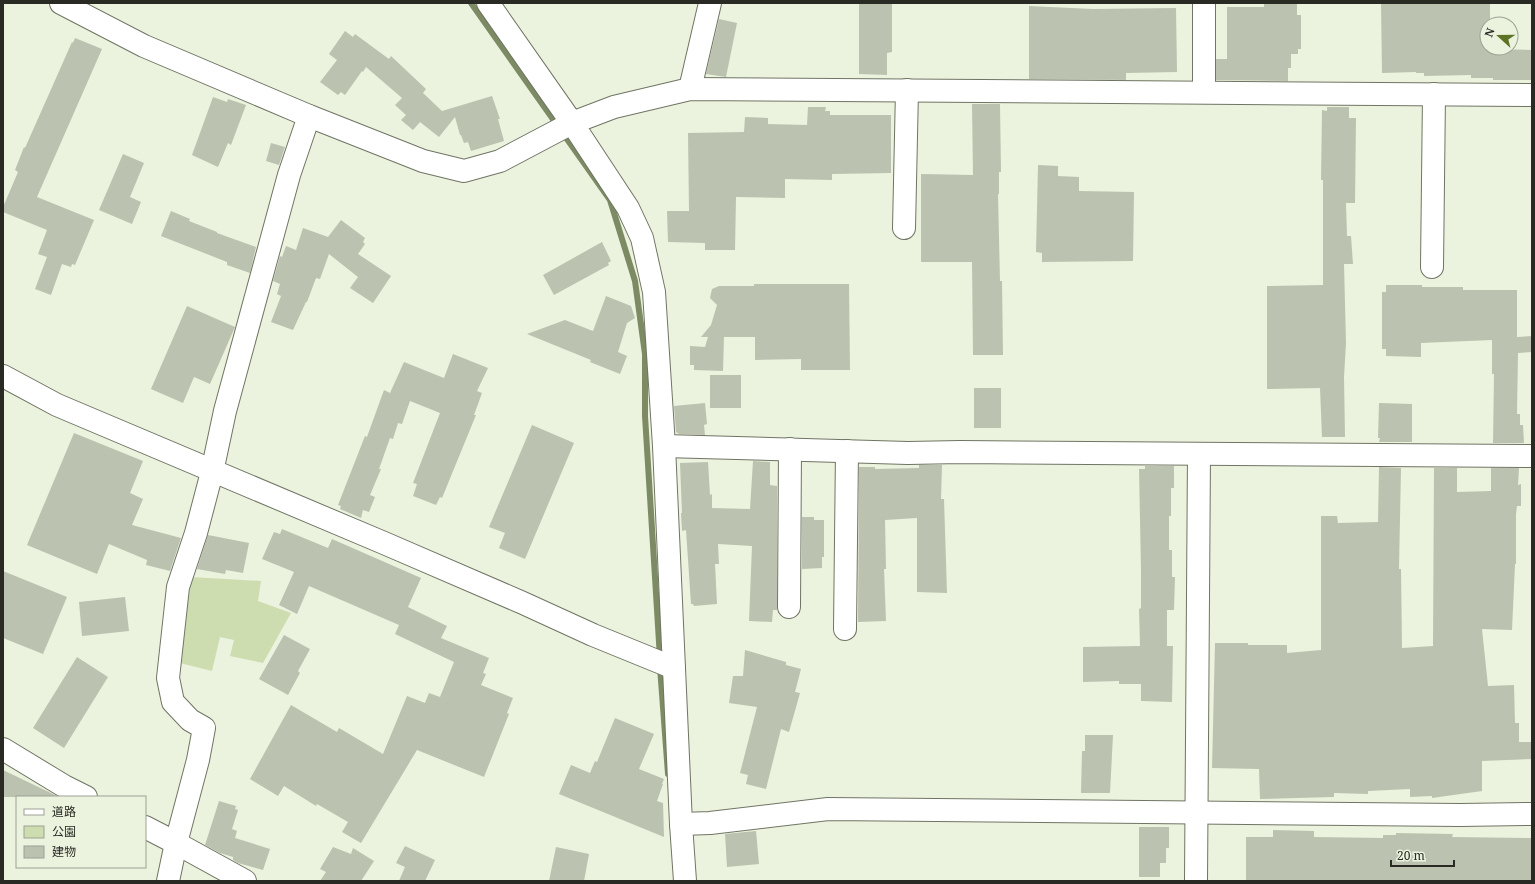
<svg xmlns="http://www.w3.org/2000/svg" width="1535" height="884" viewBox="0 0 1535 884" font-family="'Noto Serif','Noto Sans JP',serif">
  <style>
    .green { fill: #cdddb0 }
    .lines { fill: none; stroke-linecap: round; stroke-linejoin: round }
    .stream { stroke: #7d8b64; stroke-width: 6 }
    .building { fill: #bbc2af }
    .minor-casing { stroke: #6f7564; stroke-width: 24 }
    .minor { stroke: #fff; stroke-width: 22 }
  </style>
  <rect width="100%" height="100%" fill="#ebf2de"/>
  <polygon class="green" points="190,577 261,581 258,601 291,613 263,663 230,656 234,640 220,637 212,671 180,663"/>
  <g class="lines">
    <g class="stream">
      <polyline points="471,3 610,200 635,281 645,354 645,416 660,658"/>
      <polyline points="660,667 668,774"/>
    </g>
  </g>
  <g class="building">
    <polygon points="859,3 892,3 892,52 887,53 887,75 859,74"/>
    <polygon points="1264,3 1297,3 1297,15 1301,15 1301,49 1298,49 1298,54 1291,54 1291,68 1288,68 1288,81 1216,80 1216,59 1227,59 1227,7 1264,7"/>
    <polygon points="1381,3 1490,3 1490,24 1487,24 1487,48 1490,48 1490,49 1532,50 1532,80 1493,80 1493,78 1471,78 1471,75 1424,76 1424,73 1416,73 1416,72 1382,73"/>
    <polygon points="1029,6 1093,9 1176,8 1177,72 1126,73 1126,80 1029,79"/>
    <polygon points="719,19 737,23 726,77 706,74"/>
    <polygon points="345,31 353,37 355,34 389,59 391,56 426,89 423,93 442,111 492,96 500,119 498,119 504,141 471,151 468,142 464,143 461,135 460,135 455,117 439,137 420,122 413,130 401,120 406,115 395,105 402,98 366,67 363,72 362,71 345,95 341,92 338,95 320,82 337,60 329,54"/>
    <polygon points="75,38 102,49 37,197 94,220 75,265 72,264 71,267 62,264 51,295 35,289 47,257 38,254 47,230 3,212 3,207 18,172 15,170 24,147 25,148 72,42 73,43"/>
    <polygon points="213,97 227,102 228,99 246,105 231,145 228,143 218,167 192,155"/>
    <polygon points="972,104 1000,104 1001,172 999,172 999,194 998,194 1000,281 1002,281 1003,355 973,355 972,262 921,262 921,174 973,175"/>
    <polygon points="808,107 826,107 825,111 830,111 830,115 891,115 891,173 832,174 832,180 785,179 785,198 736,197 735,250 705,250 705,243 668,242 667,211 689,211 688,133 744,132 745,117 768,118 768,124 807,125"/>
    <polygon points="1327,107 1349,107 1349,118 1356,118 1355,203 1346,203 1347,236 1351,236 1353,264 1344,264 1346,343 1344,377 1345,437 1322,437 1320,388 1267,389 1267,286 1323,285 1323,180 1321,180 1322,110 1327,111"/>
    <polygon points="271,143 285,147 279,165 266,161"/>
    <polygon points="123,154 144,163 130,197 141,202 132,224 99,210"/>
    <polygon points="1038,165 1058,166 1058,176 1079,177 1079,191 1134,192 1133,261 1042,262 1042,253 1036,252"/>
    <polygon points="171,211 190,219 189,221 217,232 217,233 256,247 250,273 227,265 227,262 161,236"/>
    <polygon points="341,220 365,238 363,242 365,244 358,254 391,276 373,303 350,288 358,277 329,254 320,279 316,278 307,302 306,302 293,330 271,322 281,296 277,294 280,284 273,281 280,256 282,257 286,246 296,250 303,228 328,237"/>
    <polygon points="602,242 611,261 608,263 609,265 554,295 543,275"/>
    <polygon points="754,284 849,284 850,370 801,370 801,359 755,360 755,337 724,337 723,371 694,370 694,365 690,365 690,346 705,347 708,337 701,337 711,325 717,305 710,298 712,289 719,286 754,286"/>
    <polygon points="1386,285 1422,285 1422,287 1463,287 1463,290 1517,290 1517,337 1532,336 1532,352 1518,353 1517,414 1520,414 1520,425 1523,425 1524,443 1493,443 1494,374 1492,374 1492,340 1421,343 1421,357 1386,356 1386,349 1382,349 1382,292 1386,292"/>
    <polygon points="606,296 631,306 635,318 627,323 618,352 627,356 620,374 590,362 591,360 527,334 565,320 593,331"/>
    <polygon points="187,306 235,327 210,384 194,377 183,403 151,389"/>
    <polygon points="453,354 488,368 477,391 482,393 474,415 476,415 442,498 440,497 436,505 413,496 417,484 413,483 440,413 410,401 402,424 398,423 393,439 390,438 379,469 381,469 370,495 375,497 369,512 363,510 361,518 340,509 341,506 338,505 365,436 367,437 384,390 390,393 404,362 444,378"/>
    <rect x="710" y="375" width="31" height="33"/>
    <rect x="974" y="388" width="27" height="40"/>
    <polygon points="705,403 707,424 704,425 705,435 679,434 676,432 674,406"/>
    <polygon points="1379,403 1412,404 1412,442 1379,442 1380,438 1378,438"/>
    <polygon points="532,425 574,443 525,559 499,548 505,533 489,527"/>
    <polygon points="74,433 143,461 130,493 143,499 132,525 181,538 170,571 146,565 147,560 109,544 97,574 27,545"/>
    <polygon points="753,461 770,462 770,485 777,486 777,610 773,610 772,622 749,621 752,546 718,544 719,564 715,564 717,604 694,606 693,604 691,604 686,530 682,531 681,513 682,513 680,463 708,462 710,495 712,494 712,508 750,509"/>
    <polygon points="919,465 942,465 941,499 944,499 947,593 917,592 917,518 885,520 886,569 884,569 886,621 858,622 859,467 875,467 875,469 919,468"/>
    <polygon points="1145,466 1174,466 1174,488 1171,488 1171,516 1169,516 1169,550 1172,550 1172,577 1175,577 1174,610 1167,610 1167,646 1173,646 1172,702 1141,701 1141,684 1119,684 1119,681 1083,682 1083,647 1140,646 1139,609 1141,608 1141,570 1139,469 1145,469"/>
    <polygon points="1379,467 1401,468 1399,569 1401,569 1402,648 1433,646 1434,468 1457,468 1457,492 1491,491 1491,468 1519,468 1518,485 1521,484 1521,506 1517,506 1516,514 1516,564 1515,564 1512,630 1482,629 1488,686 1514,685 1515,723 1519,723 1519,742 1532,742 1532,759 1482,761 1482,791 1432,798 1432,796 1410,797 1410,789 1368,791 1368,794 1334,793 1334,797 1260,799 1259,769 1212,768 1215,643 1248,643 1248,645 1287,645 1287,653 1321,650 1321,516 1337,516 1338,523 1378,522"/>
    <polygon points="802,517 814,517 814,520 824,520 824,557 822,557 822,568 802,569"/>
    <polygon points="282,529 328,548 332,539 421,578 408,607 447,626 441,638 489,658 483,673 486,674 481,685 513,698 507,713 509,714 484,777 417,750 361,843 342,832 348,822 317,804 316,806 284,786 278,796 250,779 291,705 337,732 339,728 383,754 407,696 425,703 429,693 440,697 454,662 395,634 399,625 309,586 297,614 279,605 294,572 262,559 274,532 280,534"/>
    <polygon points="208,535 249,543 243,573 226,570 225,574 197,569"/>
    <polygon points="3,571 67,597 43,654 3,638"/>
    <polygon points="125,597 129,631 82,636 79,602"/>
    <polygon points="284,635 310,649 298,671 300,673 288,695 259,679"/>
    <polygon points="745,650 786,662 786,665 801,669 795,692 800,693 789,732 781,729 766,789 746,784 748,775 740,773 757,707 729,703 733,676 743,676"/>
    <polygon points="77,657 108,677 64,748 33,728"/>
    <polygon points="615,718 654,734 639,769 664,779 662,784 663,784 657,801 663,803 664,837 559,794 571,765 590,773 595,761 597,762"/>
    <polygon points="1085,735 1113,735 1110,793 1081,793 1082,751 1085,751"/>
    <polygon points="3,770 53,794 58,797 3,797"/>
    <polygon points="219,801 236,806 235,809 238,810 232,829 237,831 235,838 270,849 263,870 238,863 233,860 233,857 220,853 205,845"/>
    <polygon points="1139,827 1169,827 1169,848 1166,848 1166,863 1160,863 1160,877 1139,877"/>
    <polygon points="1273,830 1314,831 1314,837 1383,838 1383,835 1396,835 1396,833 1453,834 1452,837 1532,838 1532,881 1246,881 1246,837 1273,837"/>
    <polygon points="756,831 759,864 727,867 725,834"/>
    <polygon points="405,846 435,860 425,881 399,881 405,867 396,863"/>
    <polygon points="333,847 351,854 353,848 374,861 361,881 320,881 326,872 320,869"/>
    <polygon points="556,847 589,854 584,881 549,881"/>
  </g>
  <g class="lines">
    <defs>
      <g id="minor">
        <polyline points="61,3 144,46 309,116 423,161 464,171 500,161 572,123 614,107 690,89 1532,95"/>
        <polyline points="488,3 572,123 628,208 642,238 654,292 664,446 681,824 685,881"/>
        <polyline points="1204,3 1204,92"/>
        <polyline points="690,89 710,3"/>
        <polyline points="904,228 907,90"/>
        <polyline points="1432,267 1434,94"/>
        <polyline points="3,376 57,405 384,543 523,603 593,635 674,668"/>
        <polyline points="664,446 908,453 960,452 1532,456"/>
        <polyline points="789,607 790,449"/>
        <polyline points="845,629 847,451"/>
        <polyline points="3,749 64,786 86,797"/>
        <polyline points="681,824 710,823 828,809 1460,815 1532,814"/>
        <polyline points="145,827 176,843 168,881"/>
        <polyline points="245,881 176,843 198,760 204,728 190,720 173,702 168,678 178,587 196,533 212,472 225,411 289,175 309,116"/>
        <polyline points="1196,881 1199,454"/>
      </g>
    </defs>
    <use href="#minor" class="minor-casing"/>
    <use href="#minor" class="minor"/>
  </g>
  <rect width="1535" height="884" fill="none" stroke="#282a23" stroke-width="8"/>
  <rect x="16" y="796" width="130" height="72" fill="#ebf2de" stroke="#9da293"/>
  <rect x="24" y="809" width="20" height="6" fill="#ffffff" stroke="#9da293"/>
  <text x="52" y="816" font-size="12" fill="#282a23">道路</text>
  <rect x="24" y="826" width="20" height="12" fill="#cdddb0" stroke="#9da293"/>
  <text x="52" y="836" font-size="12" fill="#282a23">公園</text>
  <rect x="24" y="846" width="20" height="12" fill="#bbc2af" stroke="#9da293"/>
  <text x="52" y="856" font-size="12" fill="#282a23">建物</text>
  <g transform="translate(1499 36) rotate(291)"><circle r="19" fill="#ebf2de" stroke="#9da293"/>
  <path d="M0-3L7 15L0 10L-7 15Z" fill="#5c7324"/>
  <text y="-6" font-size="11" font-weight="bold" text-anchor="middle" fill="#282a23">N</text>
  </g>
  <path d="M1391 860v6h63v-6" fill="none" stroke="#282a23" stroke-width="2"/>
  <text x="1397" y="860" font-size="12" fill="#282a23" stroke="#ebf2de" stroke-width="3" paint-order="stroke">20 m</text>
</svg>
